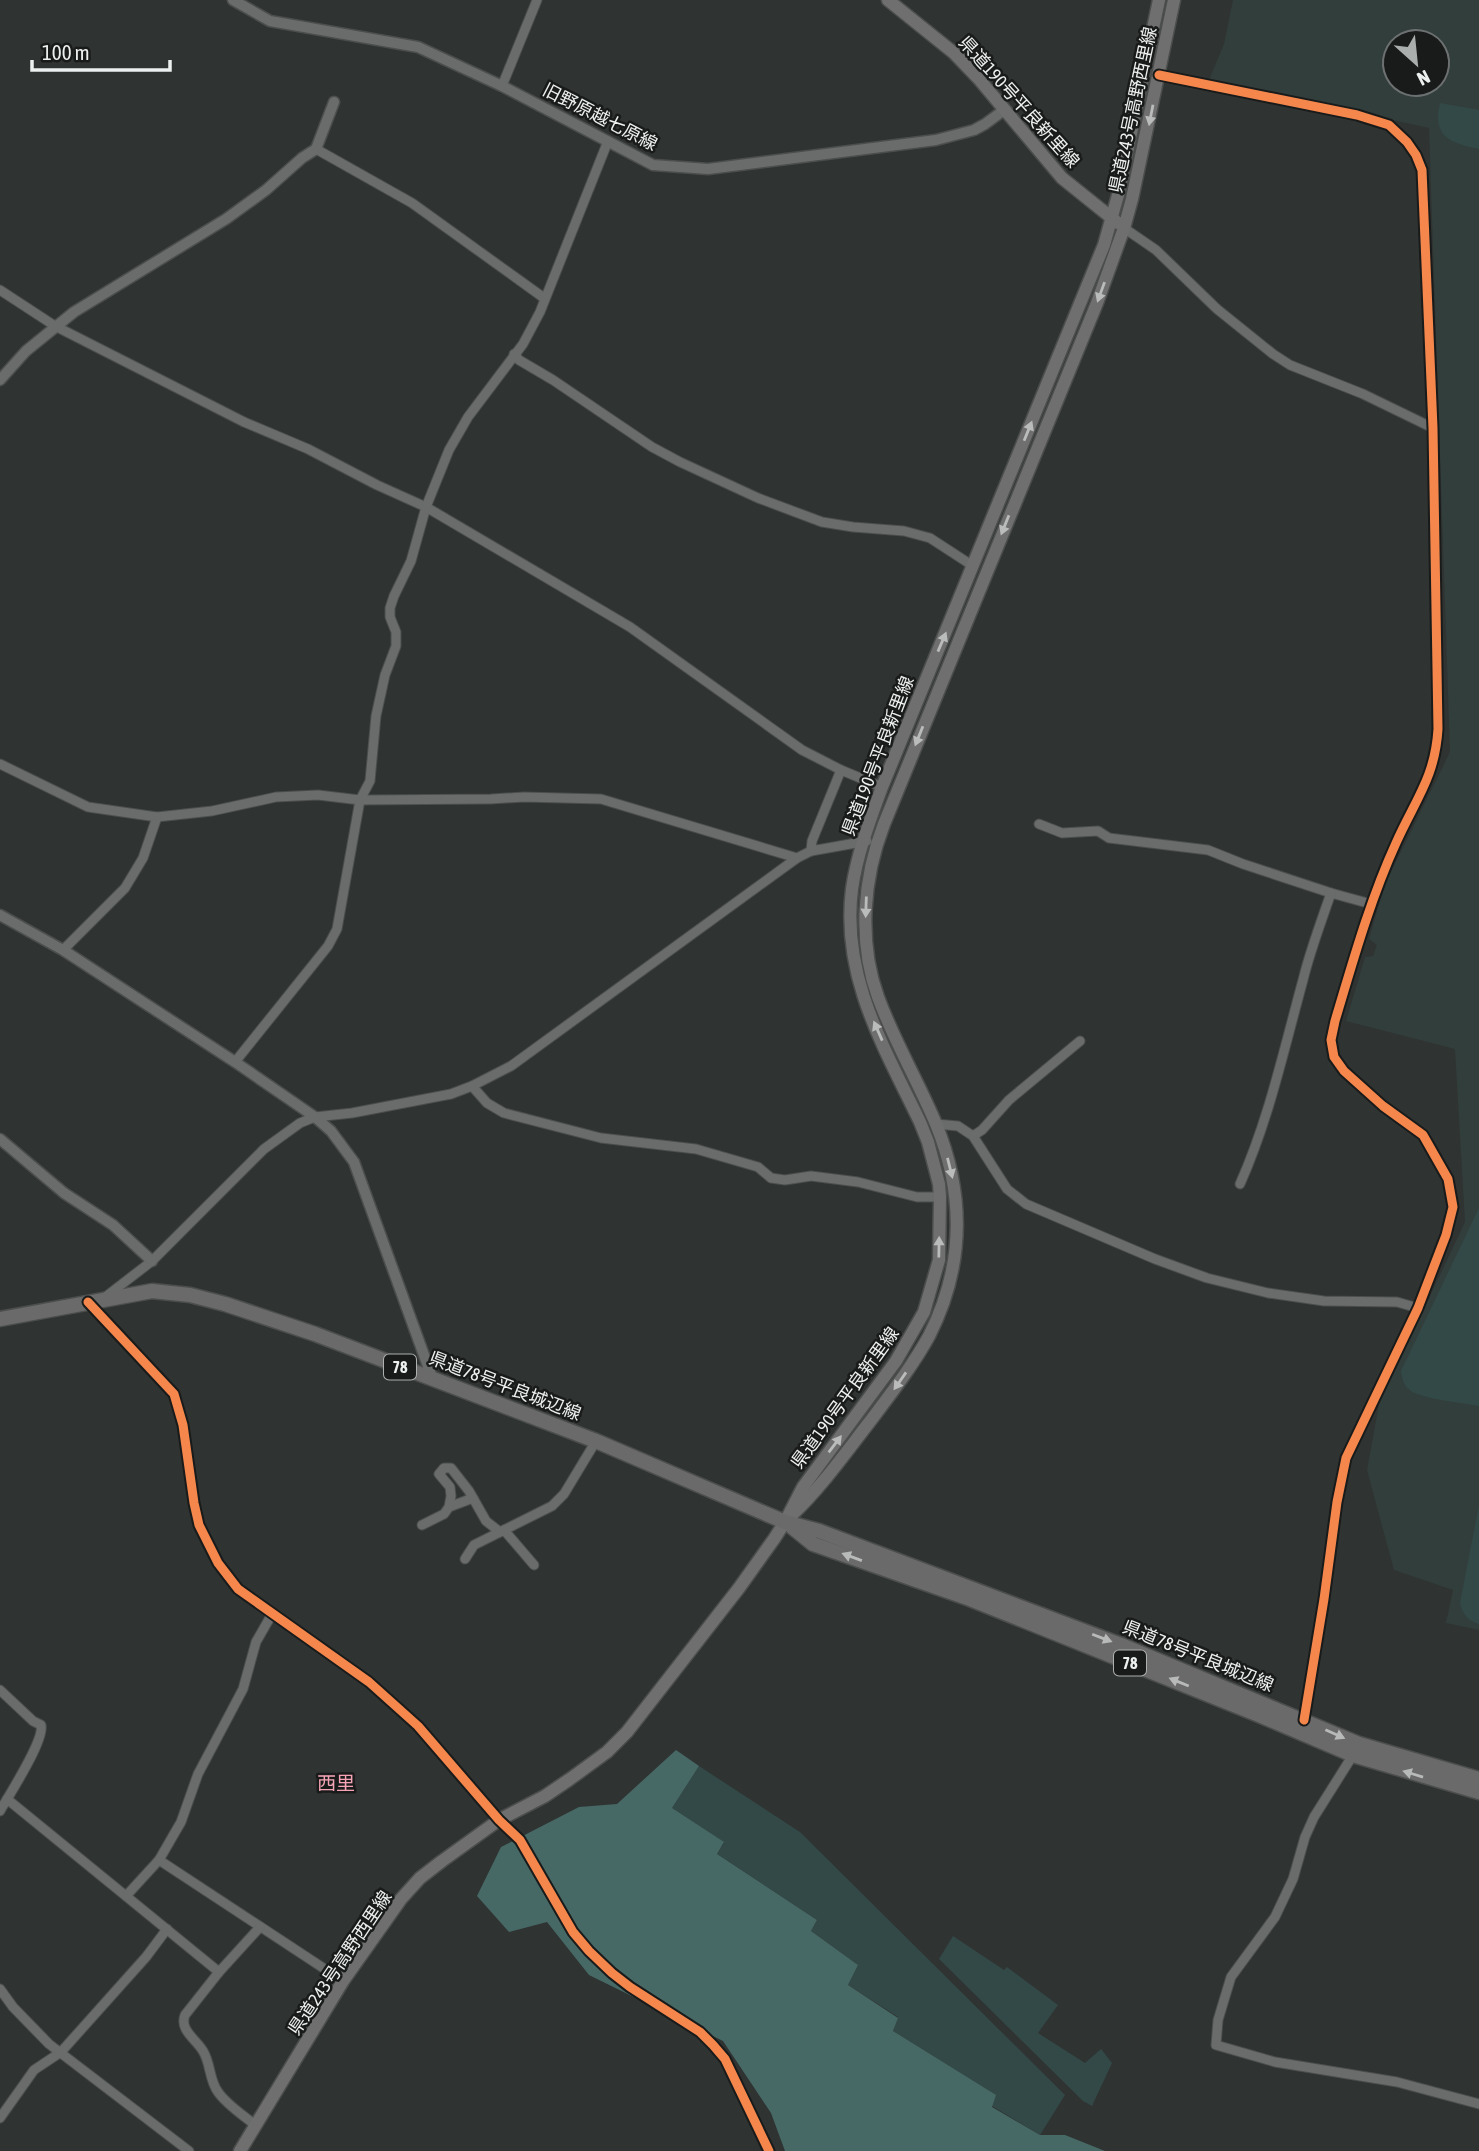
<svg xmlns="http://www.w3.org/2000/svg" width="1479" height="2151" viewBox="0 0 1479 2151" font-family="'Asap Condensed','Noto Sans JP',sans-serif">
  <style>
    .built { fill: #323e3c; fill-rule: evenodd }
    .green { fill: #334947 }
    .forest { fill: #476966 }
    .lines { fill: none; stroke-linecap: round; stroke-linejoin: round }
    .minor-casing { stroke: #4b4e4d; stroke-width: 11 }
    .tertiary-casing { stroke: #4b4e4d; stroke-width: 13 }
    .secondary-casing { stroke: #4b4e4d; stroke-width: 15 }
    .primary-casing { stroke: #4b4e4d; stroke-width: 17 }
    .minor { stroke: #696c6b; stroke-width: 9 }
    .tertiary { stroke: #696c6b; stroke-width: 10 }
    .secondary { stroke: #706f6f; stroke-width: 12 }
    .primary { stroke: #6b6a6a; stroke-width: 14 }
    .cycleway-casing { stroke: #191b1b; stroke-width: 13 }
    .cycleway { stroke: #f5874c; stroke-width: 9 }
    .oneway { fill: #babcbc }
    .oneway2 { fill: #b8baba }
    .labels { text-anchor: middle; stroke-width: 5; stroke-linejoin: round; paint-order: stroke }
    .shield { fill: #191b1b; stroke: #adb0af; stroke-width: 2 }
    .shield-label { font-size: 16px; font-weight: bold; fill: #ecf0ef }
    .street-label { font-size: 18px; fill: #ecf0ef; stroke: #191b1b }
    .neighbourhood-label { font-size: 19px; fill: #f6a4b5; stroke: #191b1b }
  </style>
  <rect width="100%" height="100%" fill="#2f3332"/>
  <path class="built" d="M 1233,0 L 1479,0 L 1479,1630 L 1446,1623 L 1453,1590 L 1394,1570 L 1367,1470 L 1379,1404 L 1465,1222 L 1455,1049 L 1346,1021 L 1365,957 L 1373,956 L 1375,950 L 1377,945 L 1369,939 L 1385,884 L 1450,752 L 1429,128 L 1209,80 L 1224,44 ZM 1395,42 L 1437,42 L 1437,84 L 1395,84 Z"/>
  <g class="green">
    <path d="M 1440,103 L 1479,110 L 1479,149 C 1450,143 1432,137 1440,103 Z"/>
    <path d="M 1479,1208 L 1479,1406 C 1463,1403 1423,1399 1411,1391 C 1404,1386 1402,1379 1401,1371 Z"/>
    <path d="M 1479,1505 L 1479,1624 C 1467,1620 1463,1615 1460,1603 Z"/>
    <polygon points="699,1766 800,1832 1065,2095 1040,2135 992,2106 995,2095 893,2031 898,2017 848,1985 858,1965 811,1931 817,1920 717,1854 724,1843 672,1808"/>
    <polygon points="953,1936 1004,1970 1007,1967 1058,2005 1038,2033 1085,2063 1101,2049 1112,2063 1092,2106 1083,2101 939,1959"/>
  </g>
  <polygon class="forest" points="676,1750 699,1766 672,1808 724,1842 717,1854 817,1920 811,1931 858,1965 848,1985 898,2018 893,2031 996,2095 992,2107 1040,2135 1065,2135 1105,2151 785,2151 771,2113 723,2041 589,1975 547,1922 509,1932 477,1896 501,1847 579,1807 617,1804"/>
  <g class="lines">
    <defs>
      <g id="minor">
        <path d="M 1159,75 L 1357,115 L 1389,125 L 1407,142 L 1416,155 L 1422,170 L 1433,428 L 1438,729 C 1435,778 1415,800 1396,843 C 1370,900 1353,961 1335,1021 L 1331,1040 L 1334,1057 L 1344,1071 L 1383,1106 L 1423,1135 L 1448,1179 L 1453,1207 L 1446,1235 L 1418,1308 L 1346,1458 L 1337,1502 L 1324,1599 L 1304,1720"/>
        <polyline points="502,86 537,0"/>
        <polyline points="316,149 412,203 544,298"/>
        <polyline points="1124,228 1156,250 1217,309 1273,354 1290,365 1363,394 1433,428"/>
        <polyline points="0,290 55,326 244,422 308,449 377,485 426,507 630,627 802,750 841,770 882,787"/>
        <polyline points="514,354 519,360 553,380 652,447 680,462 758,498 822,522 853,527 904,531 930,538 973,566"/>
        <polyline points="0,764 88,807 157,817 212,811 276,797 318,795 360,800 491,799 524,797 601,799 797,858"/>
        <polyline points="1039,824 1062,833 1098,831 1109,838 1208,850 1243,864 1331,893 1371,904"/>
        <polyline points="811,851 812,841 841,770"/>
        <polyline points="63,950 125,888 143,858 157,817"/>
        <polyline points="235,1062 328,946 337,929 360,800 370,781 376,716 385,675 396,646 396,632 390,617 390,608 394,596 411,561 426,507 449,450 468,417 523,344 540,312 608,141"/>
        <polyline points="472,1086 487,1103 504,1113 601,1138 696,1149 758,1167 771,1178 785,1180 811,1176 858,1182 917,1197 940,1197"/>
        <polyline points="936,1124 958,1126 973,1136 1007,1189 1026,1204 1155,1259 1207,1278 1268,1293 1324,1301 1397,1302 1418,1308"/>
        <polyline points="973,1136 982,1130 1009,1100 1080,1041"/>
        <path d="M 1240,1184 C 1269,1119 1284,1049 1303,980 C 1310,951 1321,922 1331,893"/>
        <polyline points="104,1298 152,1261 264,1149 300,1123 315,1117 352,1113 451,1094 472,1086 511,1066 797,858 811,851 867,841"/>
        <polyline points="88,1302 174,1394 183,1425 194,1503 199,1525 218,1563 238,1589 369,1682 418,1726 499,1820 520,1840 573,1932 589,1951 612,1973 630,1987 700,2032 713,2045 725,2059 769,2151"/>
        <polyline points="449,1507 473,1498"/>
        <polyline points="422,1525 444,1514 449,1507 451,1496 450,1487 439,1474 444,1468 451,1468 469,1491 486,1521 500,1532"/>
        <polyline points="504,1530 534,1565"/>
        <polyline points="465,1559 474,1545 552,1506 564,1494 596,1441"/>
        <path d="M 0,1690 L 33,1721 L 41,1725 C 45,1740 9,1795 0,1811"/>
        <polyline points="1353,1755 1314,1817 1305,1837 1293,1879 1275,1917 1231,1977 1218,2020 1216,2045 1275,2062 1397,2082 1479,2104"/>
        <polyline points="7,1799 219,1972"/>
        <polyline points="159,1860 343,1981"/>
        <polyline points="126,1896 159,1860 181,1822 198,1774 243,1689 256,1642 272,1614"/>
        <polyline points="0,1989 13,2007 49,2044 189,2151"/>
        <polyline points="0,2118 34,2070 61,2052 146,1957 167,1929"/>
        <path d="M 255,2125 C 243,2115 227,2105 218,2092 C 209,2080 211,2064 203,2051 C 196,2039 179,2030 185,2015 L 219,1972 L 260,1927"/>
      </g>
      <g id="tertiary">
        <polyline points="233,0 270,21 418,47 502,86 653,165 708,169 936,140 974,130 985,124 1004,110"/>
        <polyline points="0,380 26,351 74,312 226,219 266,190 302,158 316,149 334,102"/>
        <polyline points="0,915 63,950 235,1062 315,1117 331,1131 354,1162 433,1380"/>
        <polyline points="0,1139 64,1193 113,1225 152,1261"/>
      </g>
      <g id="secondary">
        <polyline points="888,0 954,53 978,78 1062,178 1118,223"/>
        <path d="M 793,1514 C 821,1487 844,1455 868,1424 C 889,1396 912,1367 929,1336 C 964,1267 965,1195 936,1124 C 918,1081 894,1041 878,997 C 858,942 863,878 884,824 L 1097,303 L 1124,228 L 1132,199 L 1174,0"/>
        <path d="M 240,2151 L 343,1981 L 401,1899 L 420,1878 L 442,1861 L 499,1820 L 545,1796 L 570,1779 L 607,1752 L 627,1732 L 739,1588 L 774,1539 L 785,1522 L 803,1487 L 896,1361 L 924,1312 L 939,1260 L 940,1197 L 939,1184 L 928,1142 L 920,1122 C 884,1047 841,976 852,889 C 857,854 870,820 882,787 L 1104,245 L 1118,195 L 1159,0"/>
      </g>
      <g id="primary">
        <polyline points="0,1319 152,1291 190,1295 225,1304 315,1334 596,1441 785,1522 819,1531 1121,1645 1359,1744 1479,1779"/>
        <polyline points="792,1527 813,1544 970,1599 1259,1715 1353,1755 1479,1792"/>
      </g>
    </defs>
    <use href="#minor" class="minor-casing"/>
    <use href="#tertiary" class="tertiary-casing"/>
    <use href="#secondary" class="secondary-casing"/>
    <use href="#primary" class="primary-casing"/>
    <use href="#minor" class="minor"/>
    <use href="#tertiary" class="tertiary"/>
    <use href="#secondary" class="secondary"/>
    <use href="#primary" class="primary"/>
    <defs>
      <g id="cycleway">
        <path d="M 1159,75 L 1357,115 L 1389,125 L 1407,142 L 1416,155 L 1422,170 L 1433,428 L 1438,729 C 1435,778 1415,800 1396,843 C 1370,900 1353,961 1335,1021 L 1331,1040 L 1334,1057 L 1344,1071 L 1383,1106 L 1423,1135 L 1448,1179 L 1453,1207 L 1446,1235 L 1418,1308 L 1346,1458 L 1337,1502 L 1324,1599 L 1304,1720"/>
        <polyline points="88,1302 174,1394 183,1425 194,1503 199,1525 218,1563 238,1589 369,1682 418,1726 499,1820 520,1840 573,1932 589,1951 612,1973 630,1987 700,2032 713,2045 725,2059 769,2151"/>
      </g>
    </defs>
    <use href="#cycleway" class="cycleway-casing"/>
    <use href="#cycleway" class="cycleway"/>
  </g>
  <defs><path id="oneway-solid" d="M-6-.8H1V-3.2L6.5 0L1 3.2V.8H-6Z" transform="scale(1.75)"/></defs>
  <g class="oneway">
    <use href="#oneway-solid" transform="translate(1151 115) rotate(101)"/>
    <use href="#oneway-solid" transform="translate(1101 292) rotate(110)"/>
    <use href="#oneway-solid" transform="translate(1028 431) rotate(-68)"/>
    <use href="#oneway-solid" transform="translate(1005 525) rotate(112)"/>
    <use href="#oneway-solid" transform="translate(942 642) rotate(-67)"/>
    <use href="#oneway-solid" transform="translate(919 736) rotate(112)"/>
    <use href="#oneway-solid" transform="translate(866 907) rotate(92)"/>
    <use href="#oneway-solid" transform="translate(878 1031) rotate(-114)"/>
    <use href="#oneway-solid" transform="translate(950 1168) rotate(76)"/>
    <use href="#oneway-solid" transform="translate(939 1247) rotate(-89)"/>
    <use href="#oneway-solid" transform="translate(900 1381) rotate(125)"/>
    <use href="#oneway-solid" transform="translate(835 1444) rotate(-53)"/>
  </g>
  <g class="oneway2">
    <use href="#oneway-solid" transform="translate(852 1557) rotate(-160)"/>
    <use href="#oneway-solid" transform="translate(1102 1638) rotate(21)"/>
    <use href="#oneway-solid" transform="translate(1179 1682) rotate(-158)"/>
    <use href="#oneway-solid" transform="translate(1335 1734) rotate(24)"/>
    <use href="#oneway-solid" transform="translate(1413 1774) rotate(-163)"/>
  </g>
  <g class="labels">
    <g class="shield">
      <rect x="384" y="1354.5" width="32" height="25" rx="5"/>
      <rect x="1114" y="1650.5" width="32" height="25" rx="5"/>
    </g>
    <g class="shield-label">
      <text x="400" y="1373">78</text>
      <text x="1130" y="1669">78</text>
    </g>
    <g class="street-label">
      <text transform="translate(1019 102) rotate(48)" y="6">県道190号平良新里線</text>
      <text transform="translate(1133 110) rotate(-78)" y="6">県道243号高野西里線</text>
      <text transform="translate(600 117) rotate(27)" y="6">旧野原越七原線</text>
      <text transform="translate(878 756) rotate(-69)" y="6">県道190号平良新里線</text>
      <text transform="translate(505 1386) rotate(21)" y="6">県道78号平良城辺線</text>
      <text transform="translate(845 1398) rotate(-54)" y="6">県道190号平良新里線</text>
      <text transform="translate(1198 1656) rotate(22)" y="6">県道78号平良城辺線</text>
      <text transform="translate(340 1963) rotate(-56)" y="6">県道243号高野西里線</text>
    </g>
    <g class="neighbourhood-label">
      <text x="336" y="1790">西里</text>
    </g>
  </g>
  <g transform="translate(1416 63) rotate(153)"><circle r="33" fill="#191b1b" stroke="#6d7070" stroke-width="2"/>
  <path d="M0-5L12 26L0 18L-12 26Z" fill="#aaaead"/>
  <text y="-10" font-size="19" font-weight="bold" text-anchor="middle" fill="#ecf0ef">N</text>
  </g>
  <path d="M32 60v10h138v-10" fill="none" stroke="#ecf0ef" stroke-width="3.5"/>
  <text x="42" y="60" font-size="21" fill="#ecf0ef" stroke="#191b1b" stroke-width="5" paint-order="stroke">100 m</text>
</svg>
